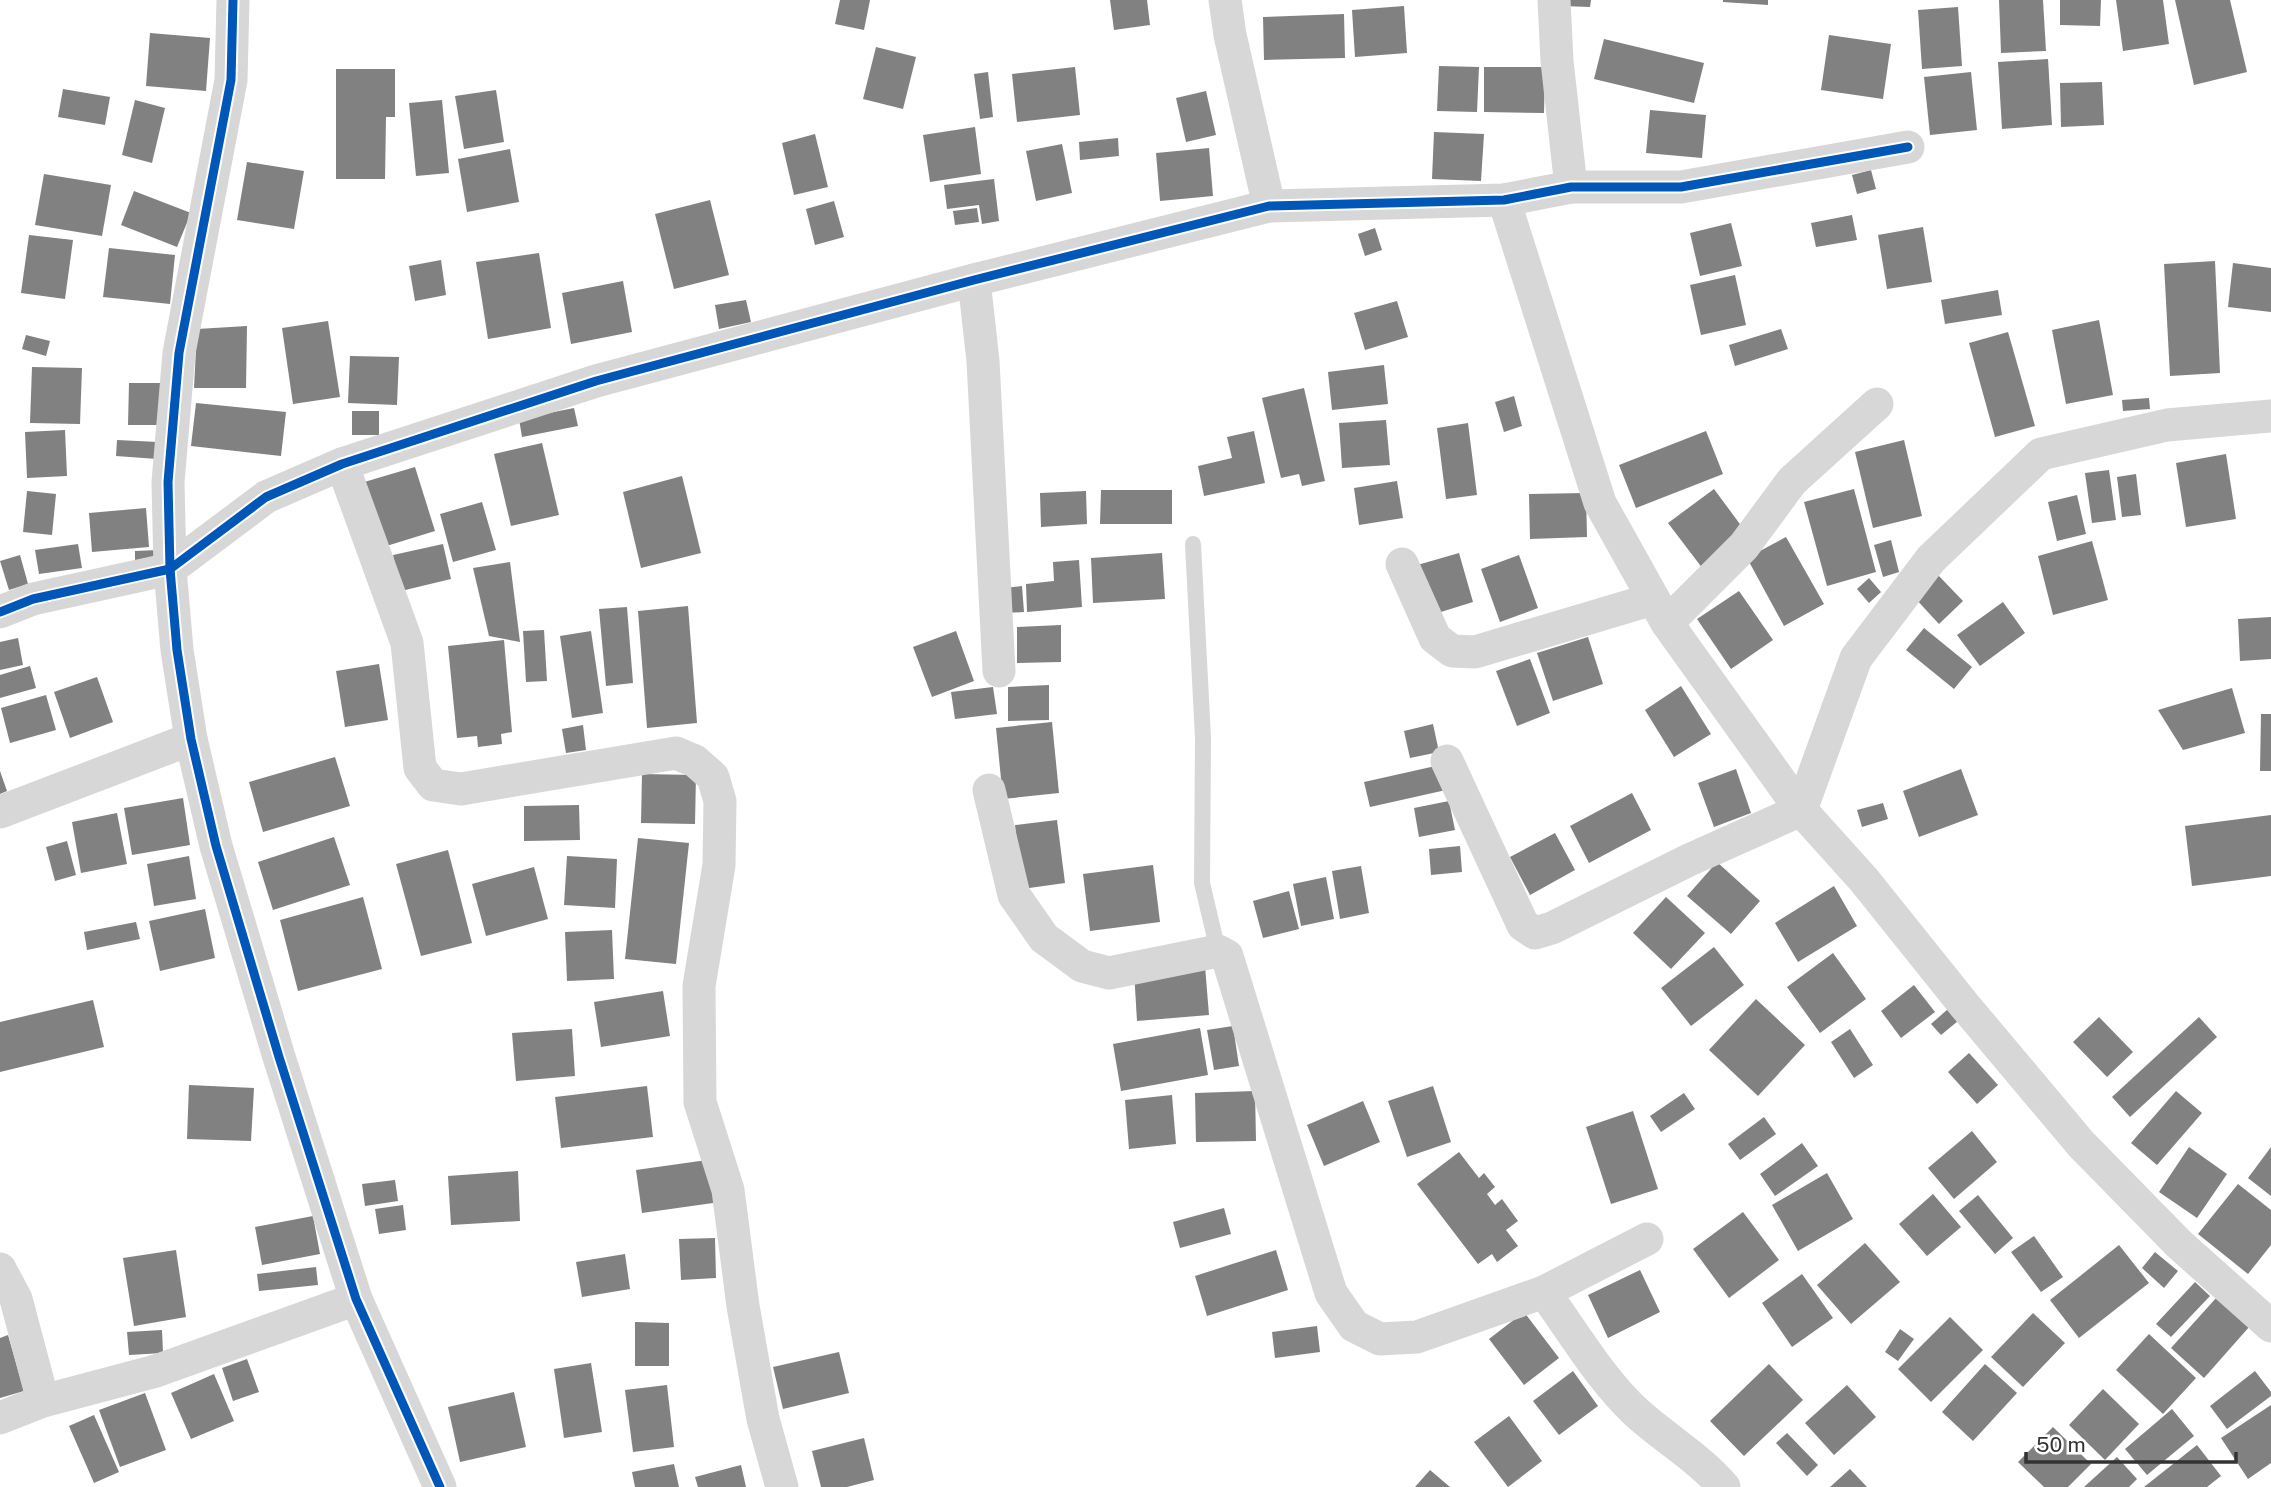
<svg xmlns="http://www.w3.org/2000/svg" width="2271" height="1487" viewBox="0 0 2271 1487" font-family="'Public Sans',sans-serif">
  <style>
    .building { fill: #818181 }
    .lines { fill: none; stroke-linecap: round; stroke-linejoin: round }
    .lane { stroke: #d7d7d7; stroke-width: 16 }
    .street { stroke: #d7d7d7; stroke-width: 33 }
    .cycleway-casing { stroke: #fff; stroke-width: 13 }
    .cycleway { stroke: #0057b8; stroke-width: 9 }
  </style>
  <rect width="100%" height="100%" fill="#fff"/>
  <g class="building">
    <polygon points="840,0 870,0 864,30 835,24"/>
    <polygon points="1110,0 1147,0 1150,25 1114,30"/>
    <polygon points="1563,0 1591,0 1590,7 1562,6"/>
    <polygon points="1723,0 1768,0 1768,5 1723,2"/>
    <polygon points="1999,0 2043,0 2046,51 2001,53"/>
    <polygon points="2060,0 2101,0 2100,26 2060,25"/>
    <polygon points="2116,0 2163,0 2169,44 2123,51"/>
    <polygon points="2175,0 2230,0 2247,72 2194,85"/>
    <polygon points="1404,6 1407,53 1355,57 1352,10"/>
    <polygon points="1958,7 1962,66 1922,69 1918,10"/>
    <polygon points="1344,14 1345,58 1264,60 1263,17"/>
    <polygon points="150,33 210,38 206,91 146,86"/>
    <polygon points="1829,35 1891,44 1883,99 1821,90"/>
    <polygon points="1604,39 1704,63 1694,103 1594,79"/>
    <polygon points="876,47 916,57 903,109 863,99"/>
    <polygon points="2048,59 2052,125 2002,129 1998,62"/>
    <polygon points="1439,66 1479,67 1477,112 1437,111"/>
    <polygon points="1075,67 1080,115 1017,122 1012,74"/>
    <polygon points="1484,67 1545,67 1544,113 1484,112"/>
    <polygon points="336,69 395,69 395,117 386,117 385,179 336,179"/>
    <polygon points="988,72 993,117 980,119 974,74"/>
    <polygon points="1971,72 1977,130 1930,135 1924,77"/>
    <polygon points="2102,82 2104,125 2061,127 2060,83"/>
    <polygon points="63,89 110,97 105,125 58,117"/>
    <polygon points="496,90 504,142 464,149 455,96"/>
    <polygon points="1206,91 1216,135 1186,142 1176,98"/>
    <polygon points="135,100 165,108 152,163 122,155"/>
    <polygon points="442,100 449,173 416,176 409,103"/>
    <polygon points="1650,110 1706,115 1702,158 1646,153"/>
    <polygon points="975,127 981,174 930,182 923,135"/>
    <polygon points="1434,132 1484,134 1481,181 1432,179"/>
    <polygon points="815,134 828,187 794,195 782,143"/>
    <polygon points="1118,138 1119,156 1080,160 1079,142"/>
    <polygon points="1062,144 1072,193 1036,201 1026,151"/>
    <polygon points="1209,148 1213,196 1160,201 1156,153"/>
    <polygon points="510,149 519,202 467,212 458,159"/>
    <polygon points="247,162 304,171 294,229 237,220"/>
    <polygon points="1871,170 1876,189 1857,194 1852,175"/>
    <polygon points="44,174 111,185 102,236 35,225"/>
    <polygon points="994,179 999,221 982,224 979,205 947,209 944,185"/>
    <polygon points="134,191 191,213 177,247 121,225"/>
    <polygon points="710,200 729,275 674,289 655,214"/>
    <polygon points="834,201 844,237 815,245 806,209"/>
    <polygon points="977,208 979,222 955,225 953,211"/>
    <polygon points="1852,215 1857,240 1816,247 1811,223"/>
    <polygon points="1731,223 1742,266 1700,276 1690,233"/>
    <polygon points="1923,227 1932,282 1887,289 1878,235"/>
    <polygon points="1375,228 1382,250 1365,256 1358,234"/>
    <polygon points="29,235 73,240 65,299 21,293"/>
    <polygon points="109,248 175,255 170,304 103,297"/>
    <polygon points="539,253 551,328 488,339 476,262"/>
    <polygon points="441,260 446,295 415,301 409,266"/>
    <polygon points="2215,261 2220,373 2170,376 2164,264"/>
    <polygon points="2233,263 2271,268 2271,312 2228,307"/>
    <polygon points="1735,275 1746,325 1701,335 1690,285"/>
    <polygon points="623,281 632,332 571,344 562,293"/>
    <polygon points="1998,290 2002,315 1945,324 1941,300"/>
    <polygon points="746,300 751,322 719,329 715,305"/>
    <polygon points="1397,301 1408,337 1365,350 1354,313"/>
    <polygon points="2099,320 2113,395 2066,404 2052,330"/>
    <polygon points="328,321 340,397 293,404 282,328"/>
    <polygon points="247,326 246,388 194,388 197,329"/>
    <polygon points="1781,329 1788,349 1735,366 1729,345"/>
    <polygon points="2008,332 2035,426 1995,437 1969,343"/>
    <polygon points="26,335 50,341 46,356 22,349"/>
    <polygon points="350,356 399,357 397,405 348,403"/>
    <polygon points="1384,365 1388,404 1332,410 1328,372"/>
    <polygon points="32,367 82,368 80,424 30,423"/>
    <polygon points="129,383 162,383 161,425 128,425"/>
    <polygon points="1304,388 1325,481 1302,486 1299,474 1281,478 1262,398"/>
    <polygon points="1514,396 1522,426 1504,432 1495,402"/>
    <polygon points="2149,398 2150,409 2123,411 2122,400"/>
    <polygon points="196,403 286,412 281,456 191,446"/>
    <polygon points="574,408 578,426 522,437 519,419"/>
    <rect x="352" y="411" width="27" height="24"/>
    <polygon points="1386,420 1390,465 1342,468 1339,423"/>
    <polygon points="1468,423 1477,495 1446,499 1437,428"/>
    <polygon points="65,430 67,476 27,478 25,432"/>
    <polygon points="1254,431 1265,483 1204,496 1198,466 1232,458 1227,437"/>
    <polygon points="1706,431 1723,474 1636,508 1619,465"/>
    <polygon points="117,440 158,442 157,459 116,456"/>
    <polygon points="1904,440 1922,516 1873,528 1855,452"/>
    <polygon points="542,443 559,515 511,526 494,454"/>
    <polygon points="2226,454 2236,519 2186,527 2176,463"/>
    <polygon points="415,467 435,531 380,548 361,483"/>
    <polygon points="2109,470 2116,520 2092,523 2085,473"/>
    <polygon points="2136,474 2141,515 2122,517 2117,477"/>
    <polygon points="682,476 701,553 641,568 623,492"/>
    <polygon points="1397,481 1403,518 1359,525 1354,488"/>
    <polygon points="1714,489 1748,535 1703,569 1668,523"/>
    <polygon points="1854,489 1876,572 1827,586 1804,502"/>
    <polygon points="1101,490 1172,490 1172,524 1100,524"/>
    <polygon points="27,491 56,494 52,535 23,532"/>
    <polygon points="1086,491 1087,524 1041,527 1040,493"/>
    <polygon points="1586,493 1587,537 1530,539 1529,494"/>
    <polygon points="2077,495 2086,534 2057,541 2048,502"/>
    <polygon points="482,502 496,550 453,562 440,514"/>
    <polygon points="146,508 149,547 92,552 89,513"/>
    <polygon points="1786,537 1824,604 1784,626 1747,558"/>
    <polygon points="1891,540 1899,572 1883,577 1874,545"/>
    <polygon points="2092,541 2108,600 2053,615 2038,556"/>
    <polygon points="78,544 82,568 39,574 35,550"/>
    <polygon points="443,544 451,579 401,591 393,555"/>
    <polygon points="158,550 159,563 135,564 135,551"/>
    <polygon points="1162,553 1165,599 1093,603 1091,558"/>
    <polygon points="1459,553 1473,602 1428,616 1414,566"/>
    <polygon points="20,555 28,584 9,590 0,561"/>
    <polygon points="1519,555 1538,608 1500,622 1481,569"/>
    <polygon points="1079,560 1082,607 1027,612 1026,584 1054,581 1053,562"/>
    <polygon points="510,562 520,642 489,636 473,568"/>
    <polygon points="1937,574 1963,601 1939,624 1914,597"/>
    <polygon points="1869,578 1881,592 1869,603 1857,589"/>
    <polygon points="1022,586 1024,612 1006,613 1004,588"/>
    <polygon points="1739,591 1773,640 1731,669 1697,619"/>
    <polygon points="2003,602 2025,633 1980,666 1957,635"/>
    <polygon points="688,606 697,723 647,728 638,611"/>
    <polygon points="627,607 633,683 606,686 599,609"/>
    <polygon points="2271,617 2271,659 2240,661 2238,619"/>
    <polygon points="1061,625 1061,662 1017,663 1017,627"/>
    <polygon points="1924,628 1972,667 1954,689 1906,650"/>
    <polygon points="544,630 547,681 526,682 523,631"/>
    <polygon points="591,631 603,713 572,718 560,636"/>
    <polygon points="956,631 974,681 932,697 913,647"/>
    <polygon points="1588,637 1603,684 1553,701 1537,653"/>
    <polygon points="18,638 23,665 0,670 0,642"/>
    <polygon points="504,640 512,732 501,734 502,744 478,747 477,736 457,738 448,646"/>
    <polygon points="1530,659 1550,713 1517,726 1496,671"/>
    <polygon points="379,664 388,720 345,727 336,671"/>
    <polygon points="30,666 36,688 0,698 0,675"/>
    <polygon points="97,677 113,722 70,738 54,692"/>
    <polygon points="1049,685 1049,720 1008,721 1008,687"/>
    <polygon points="1681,686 1711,734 1674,757 1645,710"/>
    <polygon points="993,687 997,714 955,719 951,692"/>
    <polygon points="2232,688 2245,733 2183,750 2158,710"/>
    <polygon points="46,695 56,730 10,743 1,708"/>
    <polygon points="2261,714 2271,714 2271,771 2260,771"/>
    <polygon points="1052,722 1059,793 1003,799 996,728"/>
    <polygon points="1433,724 1439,752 1410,758 1404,731"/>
    <polygon points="583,725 586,750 566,753 562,729"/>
    <polygon points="335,757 350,806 263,832 249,782"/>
    <polygon points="1440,765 1446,790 1370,807 1364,782"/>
    <polygon points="1736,769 1751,813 1714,827 1698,783"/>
    <polygon points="1961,769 1978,815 1919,837 1903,791"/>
    <polygon points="0,771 7,791 0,794"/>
    <polygon points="642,774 696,775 695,824 641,823"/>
    <polygon points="1632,793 1651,830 1589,863 1570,826"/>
    <polygon points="183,798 190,845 132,855 124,808"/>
    <polygon points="1449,801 1455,830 1419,837 1414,808"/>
    <polygon points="1883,803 1888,819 1862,827 1857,810"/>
    <polygon points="579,805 580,840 524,841 524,806"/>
    <polygon points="117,813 127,864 81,873 72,822"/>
    <polygon points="2271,815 2271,876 2192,886 2185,826"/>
    <polygon points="1057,820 1065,883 1022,889 1015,825"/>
    <polygon points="1555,833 1575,870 1530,895 1510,857"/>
    <polygon points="334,837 350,885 273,910 258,862"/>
    <polygon points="638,838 689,843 676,964 625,959"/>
    <polygon points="67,841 76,875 55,881 46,847"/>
    <polygon points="1460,846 1462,872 1431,875 1429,849"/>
    <polygon points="448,850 472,943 421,956 396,864"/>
    <polygon points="189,856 196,899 154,906 147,864"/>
    <polygon points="567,856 617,859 615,908 564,905"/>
    <polygon points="1717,862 1760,901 1731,934 1687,896"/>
    <polygon points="1153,865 1160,922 1090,931 1083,874"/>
    <polygon points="1361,866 1369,913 1340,919 1332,871"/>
    <polygon points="534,867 548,919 486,936 472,884"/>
    <polygon points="1326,877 1334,919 1301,926 1293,884"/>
    <polygon points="1834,886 1857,926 1798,962 1775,923"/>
    <polygon points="1289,891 1299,929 1263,938 1253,901"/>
    <polygon points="363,897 382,969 298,991 280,920"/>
    <polygon points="1666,897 1705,933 1671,969 1633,933"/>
    <polygon points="205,909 215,958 160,971 149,921"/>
    <polygon points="136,922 140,939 87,950 84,932"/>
    <polygon points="612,930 614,979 567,981 565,932"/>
    <polygon points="1714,947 1744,985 1691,1026 1661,988"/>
    <polygon points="1833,953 1866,999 1820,1033 1787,987"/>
    <polygon points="1205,966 1209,1015 1137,1021 1134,971"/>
    <polygon points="1914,985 1935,1012 1901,1038 1881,1011"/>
    <polygon points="663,991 670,1036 601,1047 594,1002"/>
    <polygon points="1756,999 1805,1045 1758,1096 1709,1050"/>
    <polygon points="93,1000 104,1047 0,1072 0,1022"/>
    <polygon points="1948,1009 1958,1021 1941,1035 1931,1024"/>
    <polygon points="2099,1017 2133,1052 2107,1077 2073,1042"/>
    <polygon points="2199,1017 2217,1037 2130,1117 2112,1097"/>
    <polygon points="1233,1026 1239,1066 1214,1070 1207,1030"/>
    <polygon points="1200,1028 1208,1075 1121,1091 1113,1044"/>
    <polygon points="572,1029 575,1076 516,1081 512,1033"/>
    <polygon points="1850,1029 1873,1065 1854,1078 1831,1042"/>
    <polygon points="1969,1053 1998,1085 1977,1104 1948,1072"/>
    <polygon points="189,1085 254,1088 251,1141 187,1139"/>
    <polygon points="647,1086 653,1137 561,1148 555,1097"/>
    <polygon points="1433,1086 1451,1142 1407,1157 1388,1101"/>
    <polygon points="1255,1091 1256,1141 1196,1142 1195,1093"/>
    <polygon points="2176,1091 2202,1113 2157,1165 2131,1143"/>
    <polygon points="1684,1093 1695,1109 1661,1132 1650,1116"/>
    <polygon points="1172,1095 1176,1144 1129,1149 1125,1100"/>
    <polygon points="1363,1101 1380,1142 1324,1166 1307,1125"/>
    <polygon points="1633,1111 1658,1189 1611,1204 1586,1127"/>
    <polygon points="1764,1117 1776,1134 1740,1160 1728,1144"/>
    <polygon points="1972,1131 1997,1162 1954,1199 1928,1168"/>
    <polygon points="1802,1143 1818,1166 1775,1196 1760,1174"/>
    <polygon points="2189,1147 2227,1174 2197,1218 2159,1192"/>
    <polygon points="2271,1147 2271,1196 2248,1178"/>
    <polygon points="1459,1152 1479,1178 1484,1173 1495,1187 1487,1194 1495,1205 1502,1199 1518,1221 1506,1230 1518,1246 1497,1262 1492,1254 1478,1264 1417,1184"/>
    <polygon points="714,1159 720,1202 642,1213 636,1170"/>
    <polygon points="518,1171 520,1221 451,1225 448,1176"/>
    <polygon points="1827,1173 1853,1219 1798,1251 1772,1205"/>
    <polygon points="395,1180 398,1201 365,1206 362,1184"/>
    <polygon points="2238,1184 2271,1210 2271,1245 2248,1274 2198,1234"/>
    <polygon points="1933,1194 1961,1227 1927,1256 1899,1224"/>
    <polygon points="1978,1195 2013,1238 1995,1254 1959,1211"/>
    <polygon points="403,1205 406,1230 379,1234 375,1209"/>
    <polygon points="1224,1208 1231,1234 1180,1248 1173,1222"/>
    <polygon points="1743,1212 1779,1260 1729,1298 1693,1249"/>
    <polygon points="313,1216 320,1254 262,1265 255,1227"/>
    <polygon points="2034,1236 2063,1277 2041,1292 2011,1252"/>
    <polygon points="715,1238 716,1278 681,1280 679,1239"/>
    <polygon points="1865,1243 1900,1282 1851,1324 1817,1285"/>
    <polygon points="2119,1245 2149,1283 2079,1338 2050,1300"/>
    <polygon points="176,1250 186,1317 134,1326 123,1258"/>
    <polygon points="1276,1250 1288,1290 1207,1316 1195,1276"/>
    <polygon points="2155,1252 2178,1271 2164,1288 2142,1268"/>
    <polygon points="625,1254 630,1289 582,1297 576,1262"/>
    <polygon points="316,1267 318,1285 259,1291 257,1274"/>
    <polygon points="1640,1270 1660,1312 1608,1338 1588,1295"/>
    <polygon points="1802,1274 1833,1318 1792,1347 1762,1303"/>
    <polygon points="2195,1282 2210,1296 2171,1337 2156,1324"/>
    <polygon points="2217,1297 2250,1326 2204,1378 2171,1348"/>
    <polygon points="1524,1312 1559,1358 1524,1385 1489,1339"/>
    <polygon points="2033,1313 2065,1343 2023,1387 1991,1357"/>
    <polygon points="1950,1317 1983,1350 1931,1402 1898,1369"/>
    <polygon points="635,1322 669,1323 669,1366 635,1366"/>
    <polygon points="1317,1326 1320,1352 1275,1358 1272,1332"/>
    <polygon points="1900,1329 1914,1339 1898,1361 1885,1352"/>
    <polygon points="162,1330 163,1353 129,1355 127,1332"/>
    <polygon points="2149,1334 2196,1378 2163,1414 2116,1370"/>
    <polygon points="8,1335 24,1391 0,1398 0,1338"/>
    <polygon points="839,1352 849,1393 783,1409 773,1367"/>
    <polygon points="247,1359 259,1392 233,1401 222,1368"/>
    <polygon points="591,1363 602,1432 564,1438 554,1369"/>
    <polygon points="1769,1364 1803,1400 1744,1456 1710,1421"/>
    <polygon points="1985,1364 2017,1393 1973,1441 1942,1412"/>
    <polygon points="1573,1371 1598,1406 1559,1435 1533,1401"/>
    <polygon points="2255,1371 2271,1392 2271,1396 2227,1429 2210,1406"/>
    <polygon points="214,1374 234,1421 191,1439 171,1393"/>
    <polygon points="667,1385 674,1447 633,1452 625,1390"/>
    <polygon points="1847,1385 1876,1417 1834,1455 1805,1423"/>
    <polygon points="2103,1389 2139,1424 2105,1460 2069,1425"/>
    <polygon points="514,1392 526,1447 460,1462 448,1407"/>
    <polygon points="145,1393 166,1450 120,1467 99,1410"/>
    <polygon points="2271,1405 2271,1463 2248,1479 2221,1438"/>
    <polygon points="2172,1409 2194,1436 2147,1475 2125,1449"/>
    <polygon points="94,1415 119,1472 94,1483 69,1426"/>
    <polygon points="1509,1416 1542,1461 1508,1487 1474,1442"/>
    <polygon points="2053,1427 2091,1464 2068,1487 2044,1487 2018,1462"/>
    <polygon points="1787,1433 1818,1465 1807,1476 1776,1443"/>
    <polygon points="864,1438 874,1480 847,1487 821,1487 812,1451"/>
    <polygon points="2197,1445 2221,1476 2207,1487 2144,1487"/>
    <polygon points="2117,1457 2137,1479 2129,1487 2084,1487"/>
    <polygon points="674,1464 679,1487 635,1487 632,1472"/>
    <polygon points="741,1465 746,1487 698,1487 695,1477"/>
    <polygon points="1850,1469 1867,1487 1830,1487"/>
    <polygon points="1430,1470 1450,1487 1415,1487"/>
  </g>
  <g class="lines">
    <polyline class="lane" points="1193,544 1203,738 1202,883 1218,951"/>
    <g class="street">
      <polyline points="233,0 231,80 179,353 168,482 170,569 177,650 191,739 216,846 279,1057 356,1299 440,1487"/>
      <polyline points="1225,0 1230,35 1269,206"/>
      <polyline points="1554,0 1557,61 1571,187"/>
      <polyline points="1504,200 1600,503 1667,623 1801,810 1864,880 1965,1006 2081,1144 2179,1244 2271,1326"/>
      <polyline points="974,280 983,361 999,671"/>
      <polyline points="342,464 407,643 420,768 433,785 461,789 676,753 695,761 713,777 720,801 719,865 699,986 700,1102 728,1190 743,1306 763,1419 782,1487"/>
      <polyline points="1402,564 1435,638 1452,651 1475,652 1653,599"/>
      <polyline points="0,612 33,599 170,569 266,497 342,464 596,381 974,280 1269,206 1504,200 1571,187 1681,187 1908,147"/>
      <polyline points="1667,623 1744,546 1792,481 1877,404"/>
      <polyline points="1447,761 1523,925 1535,933 1552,928 1689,860 1801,810 1856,658 1931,559 2041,454 2167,425 2271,416"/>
      <polyline points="989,790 1014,895 1044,938 1082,966 1109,973 1218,951 1227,956 1331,1293 1354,1326 1380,1339 1417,1337 1544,1292 1647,1239"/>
      <polyline points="0,812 191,739"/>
      <polyline points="0,1269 16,1299 43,1401"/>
      <path d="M 1544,1292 C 1574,1333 1600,1379 1637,1413 C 1666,1439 1699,1458 1724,1487"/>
      <polyline points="0,1418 43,1401 156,1371 356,1299"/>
    </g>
    <defs>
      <g id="cycleway">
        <polyline points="233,0 231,80 179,353 168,482 170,569 177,650 191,739 216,846 279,1057 356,1299 440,1487"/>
        <polyline points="0,612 33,599 170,569 266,497 342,464 596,381 974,280 1269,206 1504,200 1571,187 1681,187 1908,147"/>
      </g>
    </defs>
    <use href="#cycleway" class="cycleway-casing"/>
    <use href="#cycleway" class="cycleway"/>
  </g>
  <path d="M2026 1452v10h210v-10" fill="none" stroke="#333333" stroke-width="3.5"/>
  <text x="2036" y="1452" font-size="21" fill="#333333" stroke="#ffffff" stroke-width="5" paint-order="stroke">50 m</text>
</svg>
